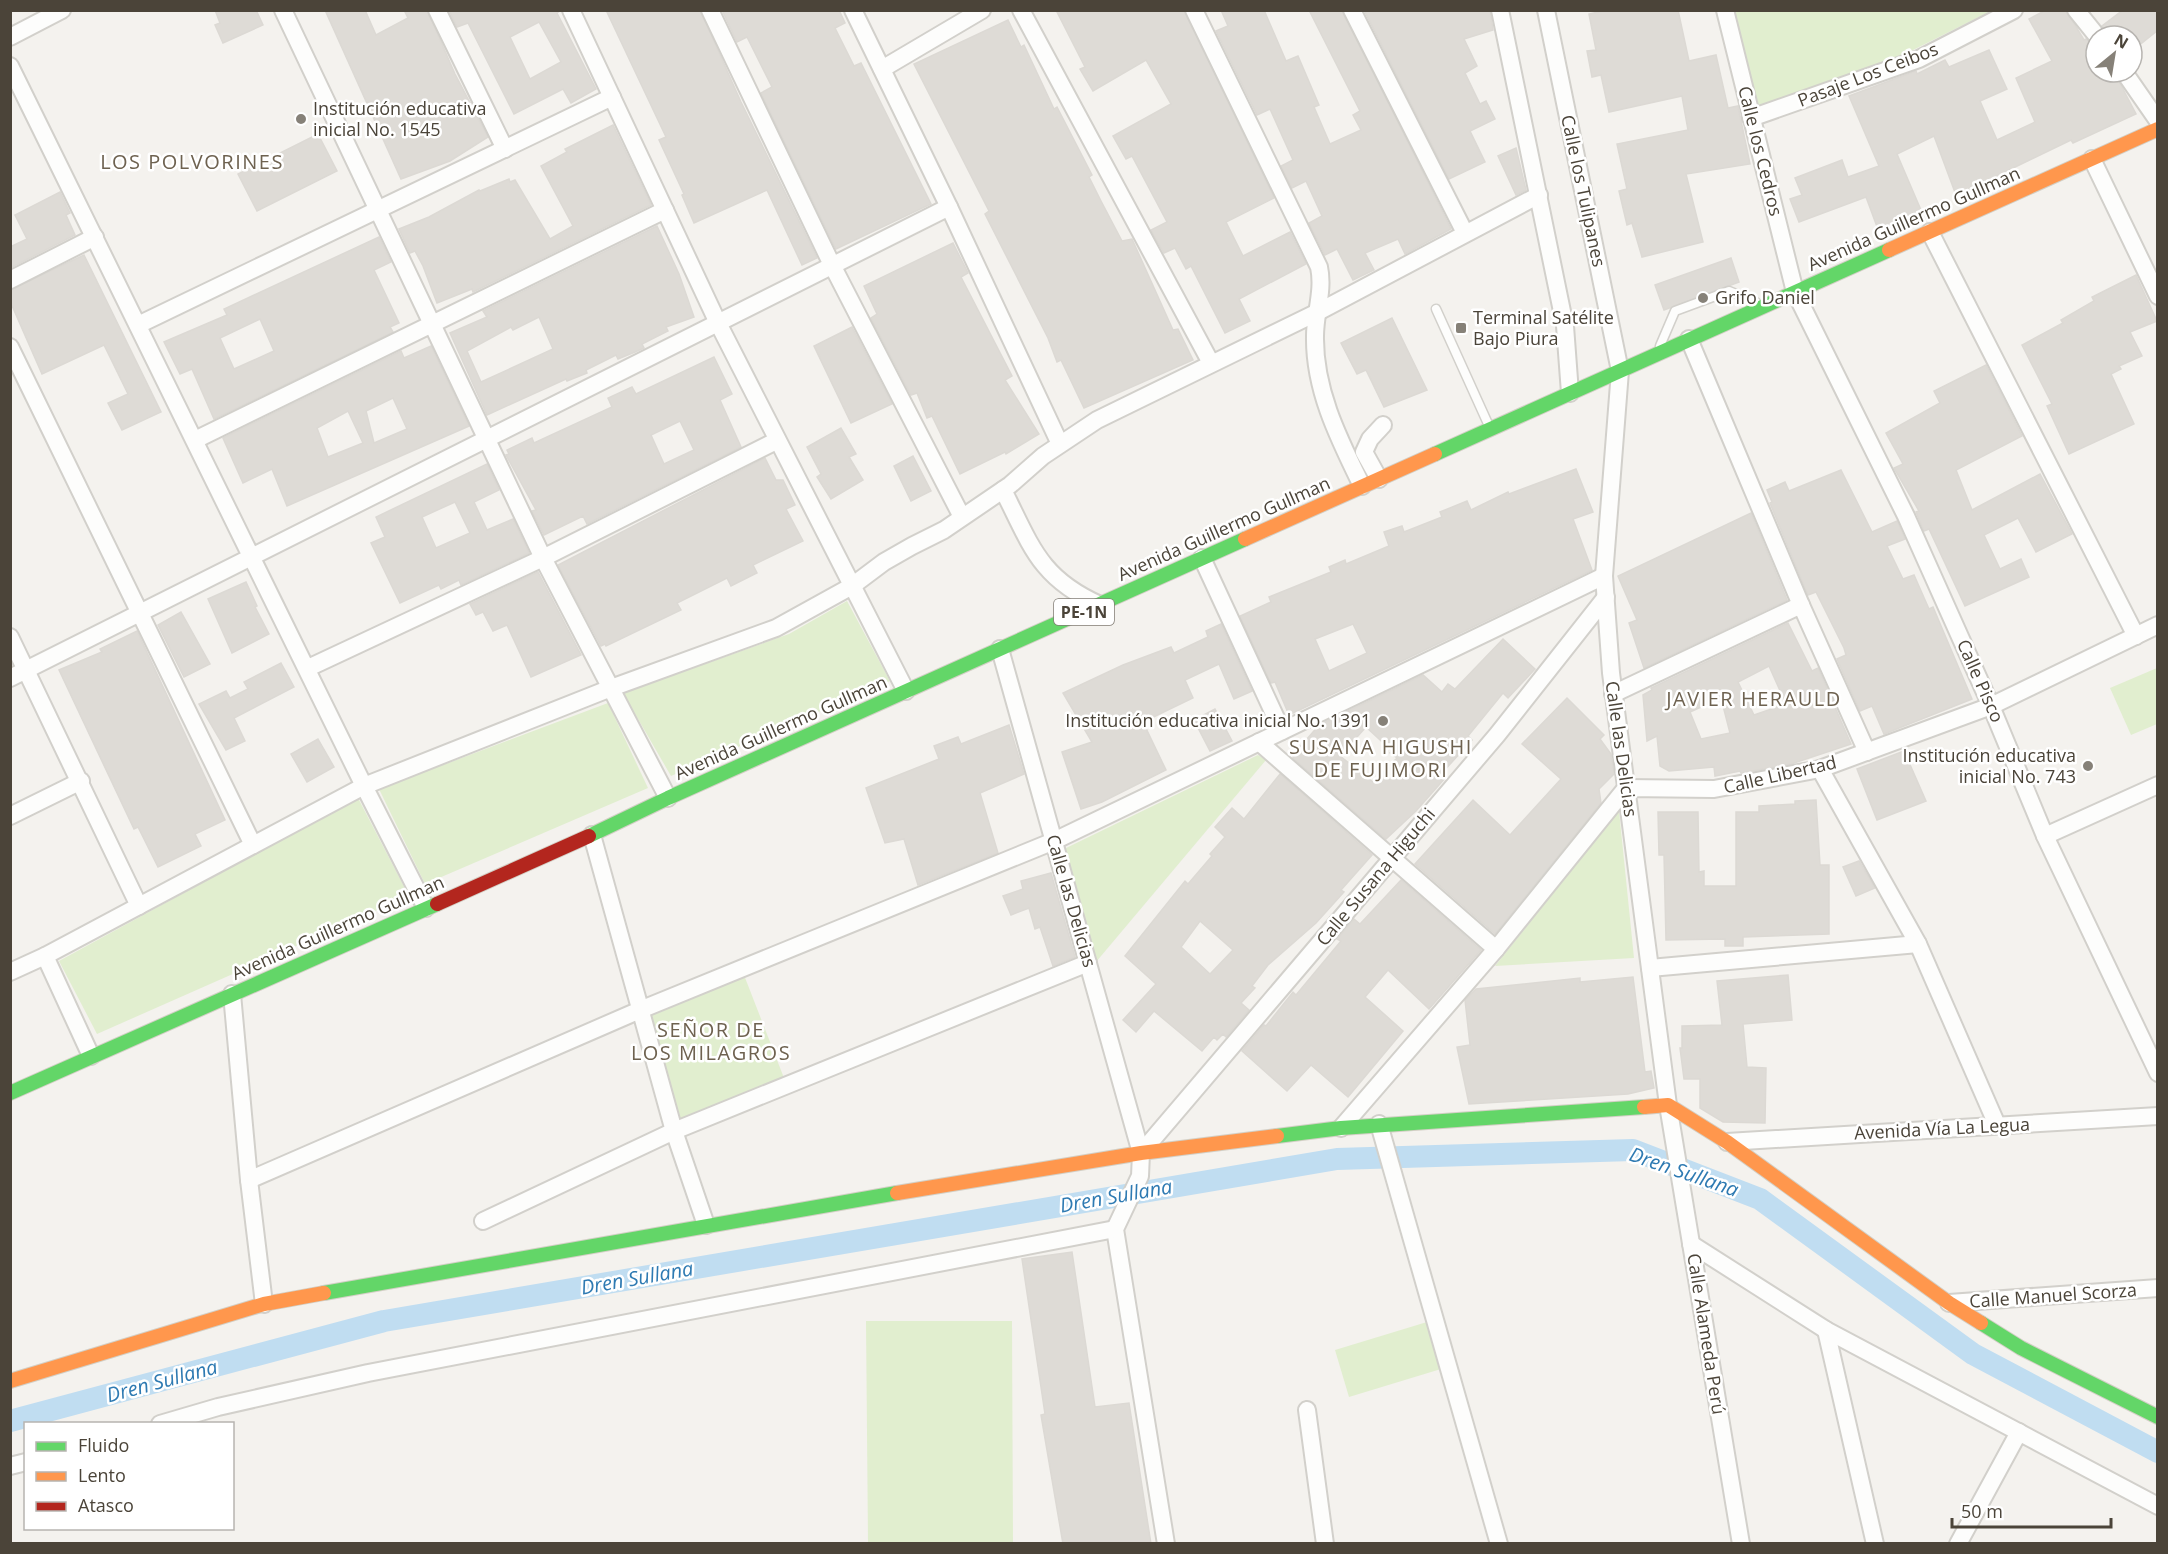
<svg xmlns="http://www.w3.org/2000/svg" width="2168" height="1554" viewBox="0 0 2168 1554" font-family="'Open Sans',sans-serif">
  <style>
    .green { fill: #e1eecf }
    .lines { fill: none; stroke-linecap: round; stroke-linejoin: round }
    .canal { stroke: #c0ddf1; stroke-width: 22 }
    .building { fill: #dedbd6; stroke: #dcd9d4; stroke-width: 1.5; fill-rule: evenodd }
    .lane-casing { stroke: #d2d0cb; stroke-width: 11 }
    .street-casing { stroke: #d2d0cb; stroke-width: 20 }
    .fast-casing { stroke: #d3cfc5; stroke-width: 16 }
    .slow-casing { stroke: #d3cfc5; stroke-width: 16 }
    .jam-casing { stroke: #d3cfc5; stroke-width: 16 }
    .lane { stroke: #fdfdfc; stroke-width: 8 }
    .street { stroke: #fdfdfc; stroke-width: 16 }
    .fast { stroke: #63d668; stroke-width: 14 }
    .slow { stroke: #ff974d; stroke-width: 14 }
    .jam { stroke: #b3261e; stroke-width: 14 }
    .poi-dot { fill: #868178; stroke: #fff; stroke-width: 2 }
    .labels { text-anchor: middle; stroke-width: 5; stroke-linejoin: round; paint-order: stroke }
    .shield { fill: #fff; stroke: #817c74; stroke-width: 1.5 }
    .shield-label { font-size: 16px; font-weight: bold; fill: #4b4439 }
    .street-label { font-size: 18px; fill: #4b4439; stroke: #fff }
    .poi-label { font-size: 18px; fill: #4b4439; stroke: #fff; text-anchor: start }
    .neighbourhood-label { font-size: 20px; letter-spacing: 1.5px; fill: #6e6250; stroke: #fff }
    .water-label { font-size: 20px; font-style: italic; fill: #2e7ab2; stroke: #fff }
  </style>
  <rect width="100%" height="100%" fill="#f4f2ee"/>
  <g class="green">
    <polygon points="1735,11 1735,10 1991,11 1905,54 1758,106"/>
    <polygon points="847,601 890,681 671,776 623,693 789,634"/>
    <polygon points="2157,668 2157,724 2131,735 2110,688"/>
    <polygon points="608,703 648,788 425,884 379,789"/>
    <polygon points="1258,755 1266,760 1096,962 1064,849"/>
    <polygon points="358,798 409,896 97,1034 59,961"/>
    <polygon points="1619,811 1634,958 1495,966"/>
    <polygon points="744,975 784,1078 680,1122 648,1015"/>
    <polygon points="866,1321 1012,1321 1013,1543 868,1543"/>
    <polygon points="1427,1322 1441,1369 1349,1397 1335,1350"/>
  </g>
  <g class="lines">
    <polyline class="canal" points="10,1421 384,1321 1337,1159 1633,1150 1760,1199 1973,1354 2158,1452"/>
  </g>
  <g class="building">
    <polygon points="215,10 256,10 263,25 223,43 215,25 220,23"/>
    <polygon points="325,10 365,10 376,35 408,18 404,10 427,10 455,74 488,137 450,161 401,179"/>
    <path d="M 449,10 L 561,10 L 557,13 L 596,89 L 571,103 L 563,89 L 514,114 L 468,23 L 457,27 ZM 539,22 L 561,62 L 530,79 L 510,37 Z"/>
    <polygon points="606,10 700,10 741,102 817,258 802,265 767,190 694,223 682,195 684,194 659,140 666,137"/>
    <polygon points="722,10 839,10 845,23 835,28 854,66 861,63 931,204 836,249 761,93 772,87 747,37 737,42"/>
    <polygon points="1056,10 1184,10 1274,198 1226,222 1243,256 1290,232 1306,264 1239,299 1250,321 1225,333 1191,266 1186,269 1175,248 1164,253 1151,230 1167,222 1132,156 1126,159 1113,136 1171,104 1146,60 1093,91 1080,69 1085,67"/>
    <polygon points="1221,10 1264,10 1286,61 1298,56 1319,105 1314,107 1330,144 1361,130 1353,115 1360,111 1309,10 1342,10 1451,229 1405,254 1398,239 1365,253 1374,270 1353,280 1337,249 1325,255 1309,223 1322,216 1306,181 1292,188 1281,166 1293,160 1270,109 1257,115 1216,31 1228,26"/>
    <polygon points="1364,10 1490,10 1493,30 1464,39 1477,66 1465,73 1480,104 1486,101 1495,119 1470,131 1485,162 1449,179"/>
    <polygon points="1607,10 1678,10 1689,61 1716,55 1728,108 1738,106 1750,164 1686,174 1703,242 1642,257 1632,223 1627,225 1619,191 1627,189 1617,144 1688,130 1682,96 1609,112 1601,75 1592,77 1587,51 1596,50 1589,14"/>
    <polygon points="2046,10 2066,10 2084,40 2086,39 2096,46 2096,72 2114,72 2136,114 2073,143 2071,140 1980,184 1981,187 1956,195 1934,136 1897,154 1921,210 1894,221 1896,226 1879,232 1866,197 1799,222 1790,199 1802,195 1795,178 1842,160 1848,177 1879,166 1849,96 1916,71 1917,74 1945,60 1949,67 1989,50 2007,89 1980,101 1997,140 2035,122 2016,78 2052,61 2029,19"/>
    <polygon points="2123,10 2157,10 2157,31 2132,51 2132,36 2107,36 2102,26"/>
    <polygon points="1008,20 1021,47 1024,45 1054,109 1057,107 1092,175 1089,177 1101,201 1122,241 1132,239 1173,330 1178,329 1193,360 1084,408 1061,360 1057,362 1048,338 985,214 989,211 914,64"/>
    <polygon points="613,125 651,205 473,292 472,289 437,303 423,266 415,251 410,253 399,229 429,217 479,190 480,191 509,179 510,182 515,180 550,239 573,226 541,166 567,152 565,149"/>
    <polygon points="318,134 337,171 257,211 238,174"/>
    <polygon points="1516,148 1526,190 1516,195 1498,156"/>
    <polygon points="60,192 70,213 66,215 75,235 10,268 10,247 27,239 15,215"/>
    <path d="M 657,226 L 679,274 L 694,317 L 666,327 L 668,331 L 642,344 L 644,348 L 635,352 L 618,359 L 616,355 L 586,370 L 587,373 L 567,381 L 566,379 L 487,415 L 450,333 L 487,317 L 483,311 ZM 539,317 L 553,349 L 481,382 L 467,351 L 511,327 L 513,330 Z"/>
    <path d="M 379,237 L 391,262 L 374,270 L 399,323 L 390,327 L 393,332 L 214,419 L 192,369 L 180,374 L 164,342 L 227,315 L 224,309 ZM 260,319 L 274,351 L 234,369 L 220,338 Z"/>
    <polygon points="953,243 968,273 961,277 1012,376 1005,380 1039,434 1006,454 1005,452 960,474 932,416 927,418 917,393 911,395 871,318 877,314 864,286"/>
    <polygon points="84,255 161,412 122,430 108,403 128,394 104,345 42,374 10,301 10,290"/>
    <polygon points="1731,258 1739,282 1664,310 1655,285"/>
    <polygon points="2136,275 2157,321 2130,332 2142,356 2119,366 2121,369 2111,374 2134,424 2069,454 2047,406 2052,404 2022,345 2063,323 2061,320 2094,301 2092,297"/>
    <polygon points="1392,318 1427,390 1384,407 1366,370 1357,374 1341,343"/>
    <polygon points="852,327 892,404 851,423 814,346"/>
    <path d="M 431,346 L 469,426 L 287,506 L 272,469 L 243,483 L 223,438 L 401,351 L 404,358 ZM 393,398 L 407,429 L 374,443 L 366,411 ZM 348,411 L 363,443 L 328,457 L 317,428 Z"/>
    <path d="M 714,357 L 732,394 L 720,400 L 741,447 L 587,524 L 583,516 L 544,535 L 532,511 L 536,510 L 506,455 L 509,454 L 507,450 L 532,438 L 534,443 L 612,407 L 608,398 L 632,387 L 636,394 ZM 680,421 L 694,450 L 664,464 L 651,435 Z"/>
    <polygon points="1986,365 2022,436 1956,470 1972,510 2040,474 2072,534 2036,552 2018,518 1984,535 2000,569 2021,559 2029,577 1965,606 1929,529 1924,531 1916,512 1919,511 1894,468 1903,464 1886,433 1940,403 1934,391"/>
    <polygon points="841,428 856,454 849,457 863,480 831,499 817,477 821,474 807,447"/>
    <polygon points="913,456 931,491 911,501 894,466"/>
    <polygon points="765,458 776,480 783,480 795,505 786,509 803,541 753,565 757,573 731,586 727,578 677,603 681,610 606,646 605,644 601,646 558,565"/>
    <path d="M 487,464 L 499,490 L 474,502 L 487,530 L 513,519 L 529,553 L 461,585 L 459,580 L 441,589 L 439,585 L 400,603 L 371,543 L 385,537 L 376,517 ZM 455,502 L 470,533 L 436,548 L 422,517 Z"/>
    <path d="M 1576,469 L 1593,512 L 1573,519 L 1592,570 L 1289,715 L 1275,682 L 1271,683 L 1240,616 L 1271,602 L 1269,597 L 1331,572 L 1329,567 L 1345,560 L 1346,564 L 1389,546 L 1384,532 L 1402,526 L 1404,532 L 1442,517 L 1440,512 L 1467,501 L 1471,510 L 1508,492 L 1509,494 ZM 1353,624 L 1367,653 L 1329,671 L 1315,639 Z"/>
    <polygon points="1841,470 1872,532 1897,521 1905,539 1887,546 1903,579 1914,575 1929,609 1933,607 1972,699 1884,734 1872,706 1860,711 1837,659 1846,655 1844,648 1816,592 1808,595 1770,503 1772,502 1767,490 1785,482 1789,491"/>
    <polygon points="1751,513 1787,600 1644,668 1629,623 1637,620 1618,576"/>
    <polygon points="538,572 581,655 531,677 507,625 493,631 483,612 476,615 470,604"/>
    <polygon points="246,582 257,606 255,607 269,634 232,653 208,599"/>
    <polygon points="181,612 210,664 184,677 158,625"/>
    <path d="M 1788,623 L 1812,671 L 1818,668 L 1851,744 L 1791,764 L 1741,773 L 1740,771 L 1715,776 L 1714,767 L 1669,771 L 1660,766 L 1657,736 L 1647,741 L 1643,695 L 1652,690 L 1651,688 ZM 1769,666 L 1786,704 L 1754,715 L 1738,682 ZM 1721,698 L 1730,733 L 1701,739 L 1690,712 Z"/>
    <polygon points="1221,624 1252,691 1234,699 1219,664 1185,680 1193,698 1143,722 1166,770 1102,802 1081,809 1062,752 1092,742 1063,693 1123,665 1171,647 1174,653 1208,637 1206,631"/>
    <polygon points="137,631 225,820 195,834 201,846 158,867 138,827 134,829 59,670 102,652 100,649"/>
    <path d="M 1503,639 L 1535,669 L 1508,698 L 1503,693 L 1468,736 L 1472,740 L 1442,773 L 1446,777 L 1416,811 L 1386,839 L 1293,758 L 1293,755 L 1319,725 L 1423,675 L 1442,692 L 1448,684 L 1455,689 ZM 1366,727 L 1392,751 L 1390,753 L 1397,758 L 1373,782 L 1340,756 Z"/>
    <polygon points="281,663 294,687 234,718 245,741 226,750 199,704 226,691 230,698 248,689 244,682"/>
    <polygon points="1567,698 1604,735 1600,739 1611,754 1614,774 1599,789 1601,803 1495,934 1415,864 1473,800 1510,835 1561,779 1522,744"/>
    <polygon points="1215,709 1232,741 1210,751 1194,720"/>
    <polygon points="1009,725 1024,774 980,793 998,853 918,885 904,839 885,843 866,788 939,759 934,746 958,737 961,744"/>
    <polygon points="318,739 334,767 307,782 291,754"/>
    <polygon points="1904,751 1926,801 1877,820 1857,769"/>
    <path d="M 1280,774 L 1372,855 L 1341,890 L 1344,892 L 1316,923 L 1268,965 L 1252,986 L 1255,988 L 1241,1003 L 1249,1010 L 1226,1037 L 1223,1034 L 1217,1040 L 1214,1037 L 1202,1051 L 1154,1011 L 1136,1032 L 1123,1020 L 1156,984 L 1125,956 L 1185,881 L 1188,884 L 1212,856 L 1210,854 L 1225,837 L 1215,827 L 1232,808 L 1244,819 ZM 1200,921 L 1233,950 L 1210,974 L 1181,947 Z"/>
    <polygon points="1816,800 1820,865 1829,865 1829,934 1743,937 1743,946 1725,946 1725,939 1666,940 1664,855 1659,855 1658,812 1698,812 1699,872 1704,871 1704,886 1736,886 1736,812 1759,812 1759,806 1795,804 1795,801"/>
    <polygon points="1859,861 1875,888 1856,896 1843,867"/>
    <polygon points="1051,873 1075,957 1053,966 1040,927 1035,929 1029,908 1011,915 1003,896 1023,889 1021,881"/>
    <polygon points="1401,880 1481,950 1429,1009 1388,970 1365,997 1403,1031 1348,1097 1311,1065 1287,1091 1242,1051 1264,1025 1266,1026 1293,992 1296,995 1341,941 1337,939 1354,919 1360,924"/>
    <polygon points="1788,975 1792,1020 1743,1024 1747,1067 1766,1068 1765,1123 1723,1122 1700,1108 1700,1079 1684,1079 1680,1048 1682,1048 1682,1026 1722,1025 1717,981"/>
    <polygon points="1633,977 1645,1072 1651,1071 1654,1088 1628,1094 1469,1104 1457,1047 1470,1045 1465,1000 1476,989 1580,978 1580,982"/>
    <polygon points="1072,1252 1095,1407 1129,1403 1151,1544 1063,1544 1041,1415 1045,1414 1022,1259"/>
  </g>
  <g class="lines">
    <defs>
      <g id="lane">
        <polyline points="1436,309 1489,426"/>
        <polyline points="1660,346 1675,311 1729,291 1756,302"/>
      </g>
      <g id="street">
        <polyline points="283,10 543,558 668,798"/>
        <polyline points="437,10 505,149"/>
        <polyline points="571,10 718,323 906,691"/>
        <polyline points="710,10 832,265 962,517"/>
        <polyline points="853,10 949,207 1060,444"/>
        <polyline points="1021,10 1211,363"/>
        <path d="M 1194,10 L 1319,267 C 1324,290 1315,313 1315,336 C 1314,390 1339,439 1362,486"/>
        <polyline points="1352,10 1465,233"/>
        <polyline points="1500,10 1565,326 1570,393"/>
        <polyline points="1546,10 1620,371 1604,576 1611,673 1668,1105 1741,1544"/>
        <polyline points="1725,10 1795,292 1906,516 1991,706 2045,836 2158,1073"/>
        <polyline points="2076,10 2097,36"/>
        <polyline points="10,37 62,10"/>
        <polyline points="10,66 364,786 426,908"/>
        <polyline points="882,69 982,10"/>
        <polyline points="2124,72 2158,121"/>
        <polyline points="1751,118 1919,59 2014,10"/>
        <polyline points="2092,159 2158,296"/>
        <polyline points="1930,232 2136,636"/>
        <polyline points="10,280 95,237"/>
        <polyline points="138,325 612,97"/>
        <polyline points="1689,339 1801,605 1867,752"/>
        <polyline points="10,347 253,845"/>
        <polyline points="195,440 665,210"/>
        <polyline points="1379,479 1364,452 1370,439 1383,425"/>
        <path d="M 1003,490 C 1031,545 1039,578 1100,605"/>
        <polyline points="1202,558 1282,731"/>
        <polyline points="10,637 139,906"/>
        <polyline points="1000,649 1141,1153 1140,1176 1115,1229 1166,1544"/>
        <polyline points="308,668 543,558 776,441"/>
        <polyline points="10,678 949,207"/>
        <polyline points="1613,694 1801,605"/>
        <polyline points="1259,742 1496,949"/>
        <polyline points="1820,769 1918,944 1997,1125"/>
        <polyline points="10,816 81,781"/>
        <polyline points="592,835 674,1131 706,1225"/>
        <polyline points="2045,836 2158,785"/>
        <polyline points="45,956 91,1056"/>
        <polyline points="1650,968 1918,944"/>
        <polyline points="10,972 45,956 364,786 611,688 776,628 852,586 884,562 912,546 944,530 1010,485 1043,456 1097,420 1318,312 1539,195"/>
        <polyline points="232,994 249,1180 264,1304"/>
        <polyline points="1379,1124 1499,1544"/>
        <polyline points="1341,1128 1496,949 1626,788 1714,789 1820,769 1991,706 2158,625"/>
        <polyline points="1727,1142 2158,1116"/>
        <polyline points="1141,1153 1497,735 1606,597"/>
        <polyline points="249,1180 640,1010 1054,841 1604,576"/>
        <polyline points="483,1221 674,1131 1088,963"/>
        <polyline points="1691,1244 1826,1330 2158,1506"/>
        <polyline points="1949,1303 2158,1288"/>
        <polyline points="1826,1330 1875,1544"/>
        <polyline points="1307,1410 1325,1544"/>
        <polyline points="160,1424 218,1407 368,1373 1115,1229"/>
        <polyline points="10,1466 26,1462"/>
        <polyline points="1958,1544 2019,1432"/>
      </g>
      <g id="fast">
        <polyline points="1435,454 1889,250"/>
        <polyline points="589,836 668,798 1245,539"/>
        <polyline points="10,1093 437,904"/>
        <polyline points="1277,1136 1341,1128 1644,1107"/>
        <polyline points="324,1293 897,1193"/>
        <polyline points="1981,1323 2021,1348 2158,1417"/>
      </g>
      <g id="slow">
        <polyline points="1889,250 2158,129"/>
        <polyline points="1245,539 1435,454"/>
        <polyline points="1644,1107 1668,1105 1727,1142 1949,1303 1981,1323"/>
        <polyline points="897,1193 1141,1153 1277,1136"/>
        <polyline points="10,1381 264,1304 324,1293"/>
      </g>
      <polyline id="jam" points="437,904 589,836"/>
    </defs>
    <use href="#lane" class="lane-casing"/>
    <use href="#street" class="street-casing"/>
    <use href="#fast" class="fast-casing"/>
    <use href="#slow" class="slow-casing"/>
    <use href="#jam" class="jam-casing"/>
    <use href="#lane" class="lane"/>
    <use href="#street" class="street"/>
    <use href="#fast" class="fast"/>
    <use href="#slow" class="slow"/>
    <use href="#jam" class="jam"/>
  </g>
  <g class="poi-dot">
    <circle cx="301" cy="119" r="6"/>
    <circle cx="1703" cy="298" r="6"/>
    <rect x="1455" y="322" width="12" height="12" rx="3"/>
    <circle cx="1383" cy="721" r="6"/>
    <circle cx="2088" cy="766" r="6"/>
  </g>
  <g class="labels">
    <rect class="shield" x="1054" y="599" width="60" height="26" rx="4.5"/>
    <g class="shield-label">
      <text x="1084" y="618">PE-1N</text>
    </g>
    <g class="street-label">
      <text transform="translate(1868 75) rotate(-21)" y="6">Pasaje Los Ceibos</text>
      <text transform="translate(1760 151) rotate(76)" y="6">Calle los Cedros</text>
      <text transform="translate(1583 191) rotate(78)" y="6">Calle los Tulipanes</text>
      <text transform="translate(1914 219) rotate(-24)" y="6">Avenida Guillermo Gullman</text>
      <text transform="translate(1224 529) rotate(-24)" y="6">Avenida Guillermo Gullman</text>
      <text transform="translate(1980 681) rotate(66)" y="6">Calle Pisco</text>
      <text transform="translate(781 728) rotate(-24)" y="6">Avenida Guillermo Gullman</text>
      <text transform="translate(1621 749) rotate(82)" y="6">Calle las Delicias</text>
      <text transform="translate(1780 775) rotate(-13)" y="6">Calle Libertad</text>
      <text transform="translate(1376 877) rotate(-50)" y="6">Calle Susana Higuchi</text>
      <text transform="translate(1071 901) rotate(74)" y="6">Calle las Delicias</text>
      <text transform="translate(338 928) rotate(-24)" y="6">Avenida Guillermo Gullman</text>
      <text transform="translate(1942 1129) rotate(-3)" y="6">Avenida Vía La Legua</text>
      <text transform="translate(2053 1296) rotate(-4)" y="6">Calle Manuel Scorza</text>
      <text transform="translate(1706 1334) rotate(81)" y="6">Calle Alameda Perú</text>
    </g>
    <g class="poi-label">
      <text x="313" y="115">Institución educativa<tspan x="313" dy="21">inicial No. 1545</tspan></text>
      <text x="1715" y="304">Grifo Daniel</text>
      <text x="1473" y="324">Terminal Satélite<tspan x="1473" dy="21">Bajo Piura</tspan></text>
      <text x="1371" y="727" text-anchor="end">Institución educativa inicial No. 1391</text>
      <text x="2076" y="762" text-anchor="end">Institución educativa<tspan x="2076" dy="21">inicial No. 743</tspan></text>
    </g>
    <g class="neighbourhood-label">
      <text x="192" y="169">LOS POLVORINES</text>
      <text x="1754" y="706">JAVIER HERAULD</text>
      <text x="1381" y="754">SUSANA HIGUSHI<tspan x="1381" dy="23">DE FUJIMORI</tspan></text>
      <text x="711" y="1037">SEÑOR DE<tspan x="711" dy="23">LOS MILAGROS</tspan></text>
    </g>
    <g class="water-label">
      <text transform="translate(1684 1172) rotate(19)" y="7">Dren Sullana</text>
      <text transform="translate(1116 1196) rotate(-10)" y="7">Dren Sullana</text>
      <text transform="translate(637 1278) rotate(-10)" y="7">Dren Sullana</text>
      <text transform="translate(162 1381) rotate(-15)" y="7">Dren Sullana</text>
    </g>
  </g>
  <rect width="2168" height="1554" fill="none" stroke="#4b4439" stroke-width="24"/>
  <rect x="24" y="1422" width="210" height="108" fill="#ffffff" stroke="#b7b4b0" stroke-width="1.5"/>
  <rect x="36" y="1442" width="30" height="9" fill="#63d668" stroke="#b7b4b0" stroke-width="1.5"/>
  <text x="78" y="1452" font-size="18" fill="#4b4439">Fluido</text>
  <rect x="36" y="1472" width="30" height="9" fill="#ff974d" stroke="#b7b4b0" stroke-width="1.5"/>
  <text x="78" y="1482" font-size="18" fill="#4b4439">Lento</text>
  <rect x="36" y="1502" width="30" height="9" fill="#b3261e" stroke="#b7b4b0" stroke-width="1.5"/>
  <text x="78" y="1512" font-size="18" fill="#4b4439">Atasco</text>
  <g transform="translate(2114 54) rotate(30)"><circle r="28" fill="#ffffff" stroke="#b7b4b0" stroke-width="1.5"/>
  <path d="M0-4.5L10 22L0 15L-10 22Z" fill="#868178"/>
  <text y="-9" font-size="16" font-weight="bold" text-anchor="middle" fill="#4b4439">N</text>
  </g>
  <path d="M1952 1518v9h159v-9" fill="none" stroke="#4b4439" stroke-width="3"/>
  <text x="1961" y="1518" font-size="18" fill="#4b4439" stroke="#ffffff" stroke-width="4.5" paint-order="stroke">50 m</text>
</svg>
